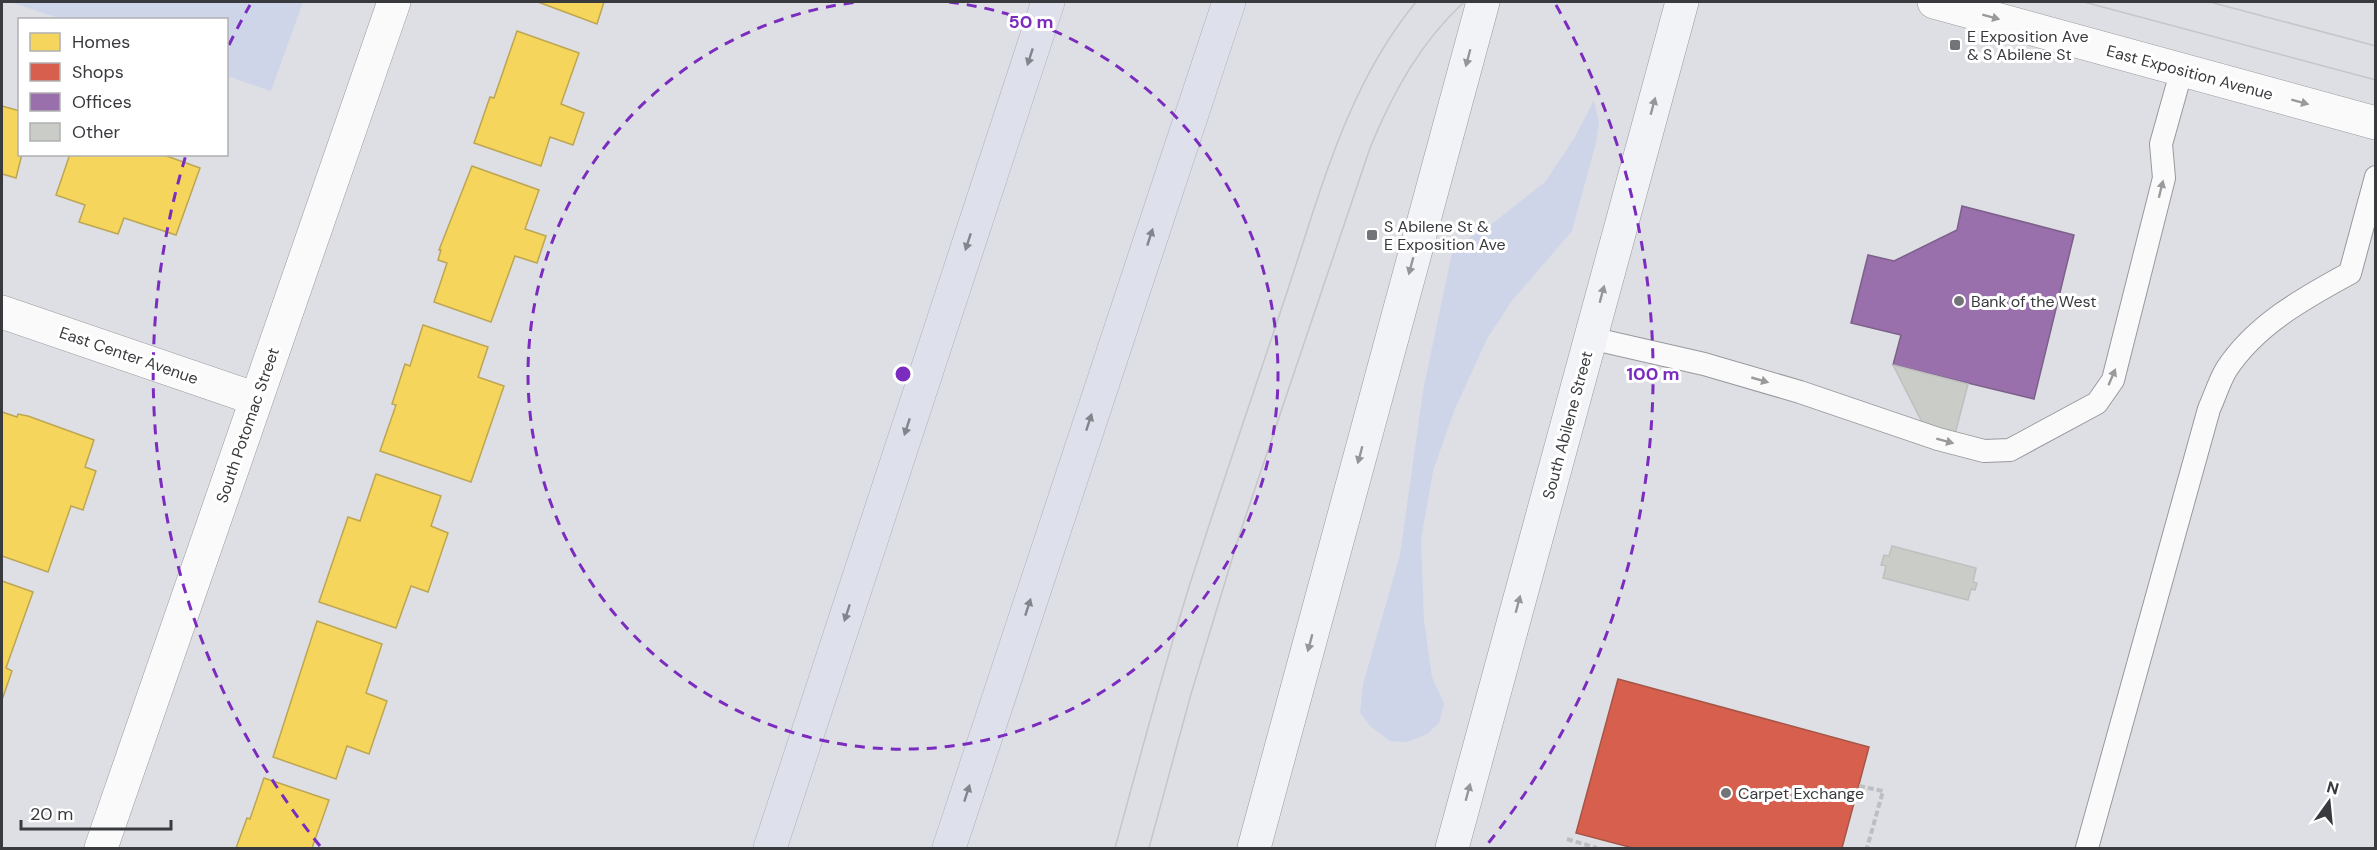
<svg xmlns="http://www.w3.org/2000/svg" width="2377" height="850" viewBox="0 0 2377 850" font-family="'DM Sans',sans-serif">
  <style>
    .green { fill: #cfd5e9 }
    .homes { fill: #f6d55c; stroke: #bda653; stroke-width: 1.5 }
    .shops { fill: #d6604d; stroke: #a75548; stroke-width: 1.5 }
    .offices { fill: #9970ab; stroke: #7c608a; stroke-width: 1.5 }
    .building { fill: #caccc7; stroke: #bebfbf; stroke-width: 1.5 }
    .lines { fill: none; stroke-linecap: round; stroke-linejoin: round }
    .service-casing { stroke: #98999c; stroke-width: 24 }
    .minor-casing { stroke: #98999c; stroke-width: 34 }
    .tertiary-casing { stroke: #98999c; stroke-width: 34 }
    .secondary-casing { stroke: #98999c; stroke-width: 34 }
    .motorway-casing { stroke: #acb0bf; stroke-width: 34 }
    .path { stroke: #bdbec0; stroke-width: 4; stroke-dasharray: 6 3; stroke-linecap: butt }
    .service { stroke: #fafafb; stroke-width: 22 }
    .minor { stroke: #fafafb; stroke-width: 33 }
    .tertiary { stroke: #fafafb; stroke-width: 33 }
    .secondary { stroke: #f2f3f7; stroke-width: 33 }
    .motorway { stroke: #dee1ec; stroke-width: 33 }
    .tram { stroke: #c6c6c8; stroke-width: 1.5 }
    .oneway { fill: #9a9a9c }
    .oneway2 { fill: #83858c }
    .oneway3 { fill: #96969a }
    .ring { fill: none; stroke: #7b2cbf; stroke-width: 3; stroke-dasharray: 10 8 }
    .poi-dot { fill: #737478; stroke: #fff; stroke-width: 2 }
    .labels { text-anchor: middle; stroke-width: 6; stroke-linejoin: round; paint-order: stroke }
    .poi-label { font-size: 16px; fill: #393a3e; stroke: #fff; text-anchor: start }
    .street-label { font-size: 16px; fill: #393a3e; stroke: #fff }
    .centre { fill: #7b2cbf; stroke: #fff; stroke-width: 3 }
    .ring-label { font-size: 18px; text-anchor: middle; font-weight: bold; fill: #7b2cbf; stroke: #fff; stroke-width: 6; stroke-linejoin: round; paint-order: stroke }
  </style>
  <rect width="100%" height="100%" fill="#dedfe4"/>
  <g class="green">
    <polygon points="10,2 303,2 271,91 227,76 226,20 62,19"/>
    <polygon points="1594,100 1599,122 1596,143 1572,231 1511,302 1487,339 1454,411 1433,471 1421,540 1424,620 1432,677 1444,704 1439,723 1427,734 1407,742 1390,741 1371,727 1360,713 1363,684 1400,555 1423,391 1453,248 1493,223 1545,182 1575,137"/>
  </g>
  <g class="homes">
    <polygon points="538,2 604,2 597,24"/>
    <polygon points="517,31 579,53 561,104 584,113 573,145 550,137 541,166 474,143 490,97 494,98"/>
    <polygon points="2,106 20,111 20,154 22,154 16,178 2,174"/>
    <polygon points="70,154 161,154 200,168 176,235 124,218 118,234 79,222 85,205 56,195"/>
    <polygon points="472,166 539,190 525,229 546,236 537,263 515,256 491,322 434,302 447,263 438,260 441,250 439,250"/>
    <polygon points="423,325 488,347 478,377 504,386 471,482 380,451 395,408 396,405 392,404 405,364 410,366"/>
    <polygon points="2,412 17,417 18,414 28,416 94,440 85,467 96,471 83,510 71,506 48,572 2,556"/>
    <polygon points="376,474 441,496 431,526 448,533 428,592 411,586 396,628 319,602 348,517 360,521"/>
    <polygon points="2,581 33,592 6,668 12,671 2,700"/>
    <polygon points="317,621 382,644 366,693 387,701 369,754 347,746 336,779 273,757"/>
    <polygon points="264,778 329,800 312,848 236,848 247,818 250,819"/>
  </g>
  <polygon class="shops" points="1618,679 1869,747 1842,848 1633,848 1576,833"/>
  <polygon class="offices" points="1962,206 2074,235 2034,399 1893,365 1901,335 1851,323 1868,255 1894,261 1957,230"/>
  <g class="building">
    <polygon points="1893,365 1968,384 1955,434 1924,426"/>
    <polygon points="1892,546 1976,568 1973,582 1977,583 1975,590 1971,589 1968,600 1883,578 1886,566 1881,565 1884,555 1889,556"/>
  </g>
  <g class="lines">
    <defs>
      <g id="service">
        <polyline points="1590,338 1704,364 1800,392 1938,439 1984,451 2010,450 2097,403 2113,380 2164,178 2161,144 2182,69"/>
        <path d="M 2087,848 L 2209,409 C 2215,396 2219,382 2226,370 C 2255,325 2304,298 2350,273 L 2376,177"/>
      </g>
      <polyline id="minor" points="2,312 256,399"/>
      <g id="tertiary">
        <polyline points="1934,2 2376,123"/>
        <polyline points="101,848 394,2"/>
      </g>
      <g id="secondary">
        <polyline points="1254,848 1483,2"/>
        <polyline points="1452,848 1682,2"/>
      </g>
      <g id="motorway">
        <polyline points="770,848 1048,2"/>
        <polyline points="949,848 1229,2"/>
      </g>
    </defs>
    <use href="#service" class="service-casing"/>
    <use href="#minor" class="minor-casing"/>
    <use href="#tertiary" class="tertiary-casing"/>
    <use href="#secondary" class="secondary-casing"/>
    <use href="#motorway" class="motorway-casing"/>
    <g class="path">
      <polyline points="1859,786 1883,791 1867,848"/>
      <polyline points="1567,839 1597,848"/>
    </g>
    <use href="#service" class="service"/>
    <use href="#minor" class="minor"/>
    <use href="#tertiary" class="tertiary"/>
    <use href="#secondary" class="secondary"/>
    <use href="#motorway" class="motorway"/>
    <g class="tram">
      <polyline points="2084,2 2376,80"/>
      <polyline points="2210,2 2376,46"/>
      <path d="M 1115,848 C 1139,761 1162,673 1189,587 C 1219,493 1251,400 1282,307 C 1318,202 1344,89 1416,2"/>
      <path d="M 1149,848 L 1191,694 L 1240,533 L 1370,148 C 1393,92 1420,43 1464,2"/>
    </g>
  </g>
  <defs><path id="oneway-solid" d="M-6-.8H1V-3.2L6.5 0L1 3.2V.8H-6Z" transform="scale(1.5)"/></defs>
  <g class="oneway">
    <use href="#oneway-solid" transform="translate(1991 17) rotate(15)"/>
    <use href="#oneway-solid" transform="translate(2300 102) rotate(15)"/>
    <use href="#oneway-solid" transform="translate(2161 189) rotate(-76)"/>
    <use href="#oneway-solid" transform="translate(2112 377) rotate(-67)"/>
    <use href="#oneway-solid" transform="translate(1760 380) rotate(16)"/>
    <use href="#oneway-solid" transform="translate(1945 441) rotate(15)"/>
  </g>
  <g class="oneway2">
    <use href="#oneway-solid" transform="translate(1030 57) rotate(108)"/>
    <use href="#oneway-solid" transform="translate(1150 237) rotate(-72)"/>
    <use href="#oneway-solid" transform="translate(968 242) rotate(108)"/>
    <use href="#oneway-solid" transform="translate(1089 422) rotate(-72)"/>
    <use href="#oneway-solid" transform="translate(907 427) rotate(108)"/>
    <use href="#oneway-solid" transform="translate(1028 607) rotate(-72)"/>
    <use href="#oneway-solid" transform="translate(847 613) rotate(108)"/>
    <use href="#oneway-solid" transform="translate(967 793) rotate(-72)"/>
  </g>
  <g class="oneway3">
    <use href="#oneway-solid" transform="translate(1468 58) rotate(105)"/>
    <use href="#oneway-solid" transform="translate(1653 106) rotate(-75)"/>
    <use href="#oneway-solid" transform="translate(1411 266) rotate(105)"/>
    <use href="#oneway-solid" transform="translate(1602 294) rotate(-75)"/>
    <use href="#oneway-solid" transform="translate(1360 455) rotate(105)"/>
    <use href="#oneway-solid" transform="translate(1518 604) rotate(-75)"/>
    <use href="#oneway-solid" transform="translate(1310 643) rotate(105)"/>
    <use href="#oneway-solid" transform="translate(1468 792) rotate(-75)"/>
  </g>
  <g class="ring">
    <path d="M949 2A375 375 0 1 1 857 2"/>
    <path d="M320 846A750 750 0 0 1 186 155M229 45A750 750 0 0 1 250 5M1556 5A750 750 0 0 1 1486 846"/>
  </g>
  <g class="poi-dot">
    <rect x="1949" y="39" width="12" height="12" rx="3"/>
    <rect x="1366" y="229" width="12" height="12" rx="3"/>
    <circle cx="1959" cy="301" r="6"/>
    <circle cx="1726" cy="793" r="6"/>
  </g>
  <g class="labels">
    <g class="poi-label">
      <text x="1967" y="42">E Exposition Ave<tspan x="1967" dy="18">&amp; S Abilene St</tspan></text>
      <text x="1384" y="232">S Abilene St &amp;<tspan x="1384" dy="18">E Exposition Ave</tspan></text>
      <text x="1971" y="307">Bank of the West</text>
      <text x="1738" y="799">Carpet Exchange</text>
    </g>
    <g class="street-label">
      <text transform="translate(2190 72) rotate(15)" y="6">East Exposition Avenue</text>
      <text transform="translate(129 355) rotate(19)" y="6">East Center Avenue</text>
      <text transform="translate(247 425) rotate(-71)" y="6">South Potomac Street</text>
      <text transform="translate(1567 425) rotate(-75)" y="6">South Abilene Street</text>
    </g>
  </g>
  <circle cx="903" cy="374" r="9" class="centre"/>
  <g class="ring-label">
    <text x="1031" y="28">50 m</text>
    <text x="1653" y="380">100 m</text>
  </g>
  <rect width="2377" height="850" fill="none" stroke="#393a3e" stroke-width="6"/>
  <rect x="18" y="18" width="210" height="138" fill="#ffffff" stroke="#b0b0b2" stroke-width="1.5"/>
  <rect x="30" y="33" width="30" height="18" fill="#f6d55c" stroke="#b0b0b2" stroke-width="1.5"/>
  <text x="72" y="48" font-size="18" fill="#393a3e">Homes</text>
  <rect x="30" y="63" width="30" height="18" fill="#d6604d" stroke="#b0b0b2" stroke-width="1.5"/>
  <text x="72" y="78" font-size="18" fill="#393a3e">Shops</text>
  <rect x="30" y="93" width="30" height="18" fill="#9970ab" stroke="#b0b0b2" stroke-width="1.5"/>
  <text x="72" y="108" font-size="18" fill="#393a3e">Offices</text>
  <rect x="30" y="123" width="30" height="18" fill="#caccc7" stroke="#b0b0b2" stroke-width="1.5"/>
  <text x="72" y="138" font-size="18" fill="#393a3e">Other</text>
  <g transform="translate(2329 802) rotate(15)" stroke="#ffffff" stroke-width="4.5" paint-order="stroke">
  <path d="M0-4.5L10 22L0 15L-10 22Z" fill="#393a3e"/>
  <text y="-9" font-size="16" font-weight="bold" text-anchor="middle" fill="#393a3e">N</text>
  </g>
  <path d="M21 820v9h150v-9" fill="none" stroke="#393a3e" stroke-width="3"/>
  <text x="30" y="820" font-size="18" fill="#393a3e" stroke="#ffffff" stroke-width="4.5" paint-order="stroke">20 m</text>
</svg>
